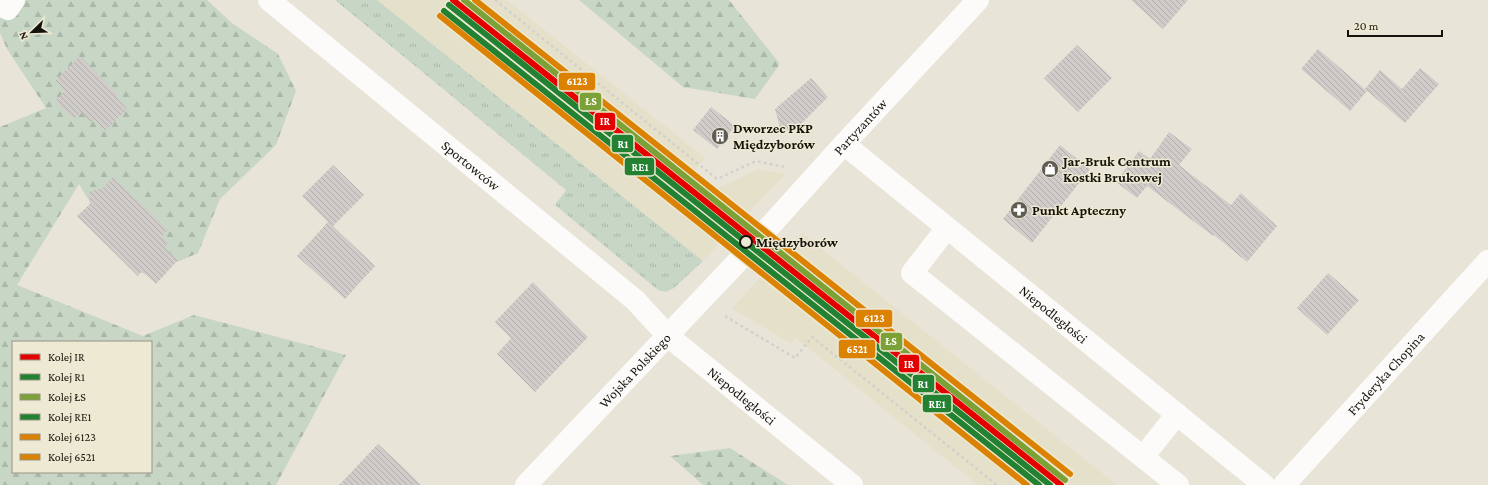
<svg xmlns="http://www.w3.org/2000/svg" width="1488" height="485" viewBox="0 0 1488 485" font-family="'Crimson Pro',serif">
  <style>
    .built { fill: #e5e0ca }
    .grass { fill: url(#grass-tufts) }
    .forest { fill: url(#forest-firs); fill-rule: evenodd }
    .building { fill: url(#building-back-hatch) }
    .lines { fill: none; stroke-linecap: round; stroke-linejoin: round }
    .path { stroke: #d2d1cd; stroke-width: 2.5; stroke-dasharray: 3 3; stroke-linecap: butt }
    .minor { stroke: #fcfbf9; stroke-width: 22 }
    .rail-1-casing { stroke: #eee9d2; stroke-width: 9 }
    .rail-2-casing { stroke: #eee9d2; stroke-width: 9 }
    .rail-3-casing { stroke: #eee9d2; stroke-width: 9 }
    .rail-4-casing { stroke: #eee9d2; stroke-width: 9 }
    .rail-5-casing { stroke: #eee9d2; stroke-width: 9 }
    .rail-6-casing { stroke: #eee9d2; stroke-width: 9 }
    .rail-1 { stroke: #e50000; stroke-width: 6 }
    .rail-2 { stroke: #238132; stroke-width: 6 }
    .rail-3 { stroke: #7ca136; stroke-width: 6 }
    .rail-4 { stroke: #238132; stroke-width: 6 }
    .rail-5 { stroke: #dc8202; stroke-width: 6 }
    .rail-6 { stroke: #dc8202; stroke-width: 6 }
    .stop-dot { fill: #eee9d2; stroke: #15140c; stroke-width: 2 }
    .labels { text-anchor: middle; stroke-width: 3; stroke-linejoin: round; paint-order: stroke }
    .street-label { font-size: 14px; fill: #15140c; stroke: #eee9d2 }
    .poi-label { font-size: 14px; font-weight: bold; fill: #15140c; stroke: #eee9d2; text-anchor: start }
    .stop-label { font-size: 14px; font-weight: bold; fill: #15140c; stroke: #eee9d2; text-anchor: start }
    .line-badge { stroke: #eee9d2; stroke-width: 1.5 }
    .badge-label { font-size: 11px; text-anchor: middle; font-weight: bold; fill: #fff }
  </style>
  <defs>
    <pattern id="grass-tufts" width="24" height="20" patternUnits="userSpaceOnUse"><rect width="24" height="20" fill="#c8d6c6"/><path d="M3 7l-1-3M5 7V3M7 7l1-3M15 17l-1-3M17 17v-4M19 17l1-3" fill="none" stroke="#abb7a9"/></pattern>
    <pattern id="forest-firs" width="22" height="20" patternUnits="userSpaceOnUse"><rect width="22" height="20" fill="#c8d6c6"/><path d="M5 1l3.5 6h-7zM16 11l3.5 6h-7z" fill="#abb7a9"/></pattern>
    <pattern id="building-back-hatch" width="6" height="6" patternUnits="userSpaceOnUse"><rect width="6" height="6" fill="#cfccca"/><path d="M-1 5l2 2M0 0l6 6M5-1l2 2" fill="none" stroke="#b1aeac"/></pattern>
  </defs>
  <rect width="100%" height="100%" fill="#e8e5d8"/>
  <g class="built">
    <polygon points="377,0 507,0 705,158 695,170 716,189 759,169 785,174 703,261"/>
    <polygon points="802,233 879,295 1117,485 978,485 796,338 791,344 732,308"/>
  </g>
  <polygon class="grass" points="335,0 377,0 703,261 674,288 666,292 658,290 555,205 566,190"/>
  <g class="forest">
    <path d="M 0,0 L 207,0 L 232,23 L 278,54 L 296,91 L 276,145 L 220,199 L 198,253 L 147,275 L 129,268 L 79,184 L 17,285 L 143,336 L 194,315 L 346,355 L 276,485 L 0,485 L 0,127 L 46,108 L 7,49 L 0,33 ZM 13,342 L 151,342 L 151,472 L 13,472 Z"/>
    <polygon points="579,0 729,0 780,64 755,99 683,87"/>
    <polygon points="730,448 788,485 703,485 670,456"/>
  </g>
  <g class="building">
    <polygon points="1131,0 1188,0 1163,29"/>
    <polygon points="1077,45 1112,78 1078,112 1044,78"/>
    <polygon points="1318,49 1367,91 1350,111 1301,69"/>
    <polygon points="80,56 118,95 116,97 127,109 105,131 94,119 91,122 81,112 74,119 55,101 65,91 55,81"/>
    <polygon points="1420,68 1439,84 1405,123 1365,89 1380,70 1402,89"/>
    <polygon points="811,78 828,97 797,128 781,132 775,109"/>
    <polygon points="711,107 735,126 717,149 693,130"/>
    <polygon points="1169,132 1192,149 1179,165 1231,205 1241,193 1277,226 1247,262 1214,235 1213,236 1147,186 1137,198 1116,182 1139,151 1150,159"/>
    <polygon points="1060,145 1090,169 1032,243 1003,219"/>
    <polygon points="333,165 364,195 333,226 375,266 345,299 297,256 328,222 302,196"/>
    <polygon points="113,177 168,230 162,236 168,243 164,247 178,260 156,284 142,271 138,276 77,216 90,204 89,192 103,188"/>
    <polygon points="1328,273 1359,300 1327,335 1297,308"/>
    <polygon points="533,282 588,337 535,392 497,354 511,338 495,322"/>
    <polygon points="378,444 407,471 421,485 339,485"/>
  </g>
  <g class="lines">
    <g class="path">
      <polyline points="495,0 717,179 756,161 785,167"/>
      <polyline points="725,316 795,358 812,337 997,485"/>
    </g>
    <g class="minor">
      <path id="s1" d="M 269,0 L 635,300 L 668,336 L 852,485"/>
      <polyline points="0,5 8,9 14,0"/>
      <path id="s2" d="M 844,144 L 1264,485"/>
      <polyline points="947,228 912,273 1178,485"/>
      <polyline points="1143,457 1177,414"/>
      <path id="s3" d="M 526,485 L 743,256 L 844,144 L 978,0"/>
      <path id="s4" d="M 1284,485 L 1488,261"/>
    </g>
    <defs>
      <polyline id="rail-1" points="453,0 1061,485"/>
      <polyline id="rail-2" points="449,5 1050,485"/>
      <polyline id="rail-3" points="464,0 1065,480"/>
      <polyline id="rail-4" points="444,11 1039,485"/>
      <polyline id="rail-5" points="475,0 1070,474"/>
      <polyline id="rail-6" points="440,16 1027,485"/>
    </defs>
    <use href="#rail-1" class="rail-1-casing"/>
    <use href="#rail-2" class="rail-2-casing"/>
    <use href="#rail-3" class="rail-3-casing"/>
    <use href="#rail-4" class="rail-4-casing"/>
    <use href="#rail-5" class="rail-5-casing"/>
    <use href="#rail-6" class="rail-6-casing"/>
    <use href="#rail-1" class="rail-1"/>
    <use href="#rail-2" class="rail-2"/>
    <use href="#rail-3" class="rail-3"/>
    <use href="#rail-4" class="rail-4"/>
    <use href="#rail-5" class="rail-5"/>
    <use href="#rail-6" class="rail-6"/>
  </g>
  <defs>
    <symbol id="building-disc" viewBox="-11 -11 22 22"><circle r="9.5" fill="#5f5d53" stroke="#eee9d2"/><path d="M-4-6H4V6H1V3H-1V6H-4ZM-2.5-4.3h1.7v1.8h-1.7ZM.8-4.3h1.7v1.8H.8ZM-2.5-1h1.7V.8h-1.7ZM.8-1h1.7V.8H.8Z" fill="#fff"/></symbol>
    <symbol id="shop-disc" viewBox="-11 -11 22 22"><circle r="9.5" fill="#5f5d53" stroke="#eee9d2"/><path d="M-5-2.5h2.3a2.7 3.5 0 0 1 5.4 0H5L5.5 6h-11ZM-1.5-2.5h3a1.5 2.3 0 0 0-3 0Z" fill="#fff"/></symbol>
    <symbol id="pharmacy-disc" viewBox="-11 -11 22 22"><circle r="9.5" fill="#5f5d53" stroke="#eee9d2"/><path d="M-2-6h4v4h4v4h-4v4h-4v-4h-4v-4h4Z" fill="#fff"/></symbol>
  </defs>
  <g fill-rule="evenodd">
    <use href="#building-disc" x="710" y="126" width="20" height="20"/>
    <use href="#shop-disc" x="1040" y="159" width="20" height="20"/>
    <use href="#pharmacy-disc" x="1009" y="200" width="20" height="20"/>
  </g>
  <circle class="stop-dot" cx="746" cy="242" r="6"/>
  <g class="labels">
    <g class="street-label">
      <text dy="5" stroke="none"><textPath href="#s3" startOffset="490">Partyzantów</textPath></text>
      <text dy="5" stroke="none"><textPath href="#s1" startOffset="261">Sportowców</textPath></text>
      <text dy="5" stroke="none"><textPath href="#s2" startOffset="270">Niepodległości</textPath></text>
      <text dy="5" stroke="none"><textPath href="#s3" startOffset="158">Wojska Polskiego</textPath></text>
      <text dy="5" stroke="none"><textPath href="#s4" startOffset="151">Fryderyka Chopina</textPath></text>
      <text dy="5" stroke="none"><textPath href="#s1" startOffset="617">Niepodległości</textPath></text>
    </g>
    <g class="poi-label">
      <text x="733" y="133">Dworzec PKP<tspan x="733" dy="16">Międzyborów</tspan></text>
      <text x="1063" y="166">Jar-Bruk Centrum<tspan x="1063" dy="16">Kostki Brukowej</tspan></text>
      <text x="1032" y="215">Punkt Apteczny</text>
    </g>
    <g class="stop-label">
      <text x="756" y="247">Międzyborów</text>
    </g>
  </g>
  <g class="line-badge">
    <rect x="558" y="72" width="38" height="19" rx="4" fill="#dc8202"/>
    <rect x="579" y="92" width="23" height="19" rx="4" fill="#7ca136"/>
    <rect x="594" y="112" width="22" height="19" rx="4" fill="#e50000"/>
    <rect x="611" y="134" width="23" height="19" rx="4" fill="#238132"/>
    <rect x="624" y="157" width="31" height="19" rx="4" fill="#238132"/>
    <rect x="855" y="309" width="38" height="19" rx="4" fill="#dc8202"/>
    <rect x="880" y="332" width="23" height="19" rx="4" fill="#7ca136"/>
    <rect x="838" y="339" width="38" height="20" rx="4" fill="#dc8202"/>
    <rect x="898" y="354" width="22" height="19" rx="4" fill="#e50000"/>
    <rect x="912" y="374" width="23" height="19" rx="4" fill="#238132"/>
    <rect x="922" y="394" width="30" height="19" rx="4" fill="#238132"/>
  </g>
  <g class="badge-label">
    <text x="577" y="85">6123</text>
    <text x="591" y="105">ŁS</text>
    <text x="605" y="125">IR</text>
    <text x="623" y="148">R1</text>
    <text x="640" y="171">RE1</text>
    <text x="874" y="322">6123</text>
    <text x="891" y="345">ŁS</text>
    <text x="857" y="353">6521</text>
    <text x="909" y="368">IR</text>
    <text x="923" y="388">R1</text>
    <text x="937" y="408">RE1</text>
  </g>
  <rect x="12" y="341" width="140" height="132" fill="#eee9d2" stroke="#979483"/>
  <rect x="20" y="354" width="20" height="6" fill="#e50000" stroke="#979483"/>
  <text x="48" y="361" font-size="12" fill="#15140c">Kolej IR</text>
  <rect x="20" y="374" width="20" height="6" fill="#238132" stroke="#979483"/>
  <text x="48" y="381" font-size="12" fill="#15140c">Kolej R1</text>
  <rect x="20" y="394" width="20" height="6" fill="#7ca136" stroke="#979483"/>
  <text x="48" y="401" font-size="12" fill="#15140c">Kolej ŁS</text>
  <rect x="20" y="414" width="20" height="6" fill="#238132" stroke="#979483"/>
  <text x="48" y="421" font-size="12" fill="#15140c">Kolej RE1</text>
  <rect x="20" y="434" width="20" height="6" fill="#dc8202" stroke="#979483"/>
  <text x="48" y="441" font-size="12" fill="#15140c">Kolej 6123</text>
  <rect x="20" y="454" width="20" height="6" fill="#dc8202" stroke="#979483"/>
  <text x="48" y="461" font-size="12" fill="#15140c">Kolej 6521</text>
  <g transform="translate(32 32) rotate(247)" stroke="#eee9d2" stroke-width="3" paint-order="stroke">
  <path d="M0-3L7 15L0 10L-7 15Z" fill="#15140c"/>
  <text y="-6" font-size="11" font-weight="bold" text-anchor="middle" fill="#15140c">N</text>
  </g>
  <path d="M1348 30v6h94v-6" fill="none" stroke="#15140c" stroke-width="2"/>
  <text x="1354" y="30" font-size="12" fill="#15140c" stroke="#eee9d2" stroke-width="3" paint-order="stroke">20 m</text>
</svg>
